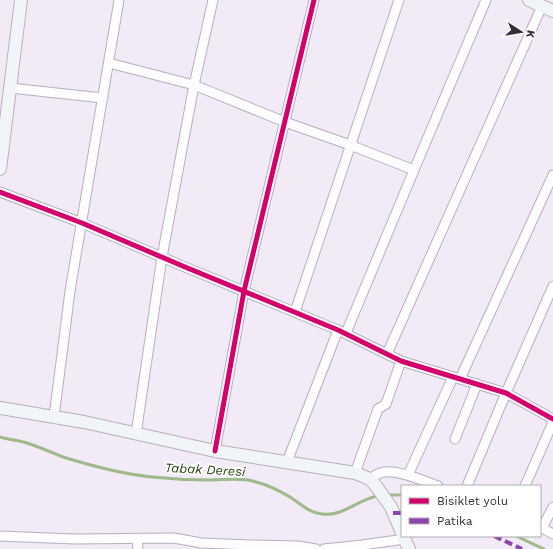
<svg xmlns="http://www.w3.org/2000/svg" width="553" height="549" viewBox="0 0 553 549" font-family="'Work Sans',sans-serif">
  <style>
    .lines { fill: none; stroke-linecap: round; stroke-linejoin: round }
    .stream { stroke: #9eb98a; stroke-width: 3 }
    .street-casing { stroke: #b8afbc; stroke-width: 11 }
    .secondary-casing { stroke: #b8afbc; stroke-width: 14 }
    .street { stroke: #fdfcfe; stroke-width: 9 }
    .secondary { stroke: #f1f5f7; stroke-width: 12 }
    .quiet { stroke: #8e44ad; stroke-width: 4; stroke-dasharray: 8 4; stroke-linecap: butt }
    .cycleway-casing { stroke: #fff; stroke-width: 8 }
    .cycleway { stroke: #d6006c; stroke-width: 5 }
    .labels { text-anchor: middle; stroke-width: 4; stroke-linejoin: round; paint-order: stroke }
    .water-label { font-size: 13px; font-style: italic; fill: #26420d; stroke: #fff }
  </style>
  <rect width="100%" height="100%" fill="#f3eaf7"/>
  <g class="lines">
    <g class="stream">
      <path d="M 0,437 C 9,440 18,440 27,443 C 39,447 51,452 63,457 C 92,466 122,474 152,477 C 171,479 190,480 209,480 C 222,480 235,478 248,480 C 263,483 277,489 290,497 C 301,504 309,513 322,514 C 343,517 358,499 378,496"/>
      <polyline points="386,495 402,495"/>
      <polyline points="516,536 544,549"/>
    </g>
    <defs>
      <g id="street">
        <polyline points="109,63 194,85 285,122 350,145 414,170"/>
        <polyline points="10,88 103,98"/>
        <polyline points="0,192 82,223 185,267 338,330 401,361 506,393 553,419"/>
        <polyline points="295,312 399,0"/>
        <polyline points="346,333 414,170 486,0"/>
        <polyline points="387,354 542,6"/>
        <polyline points="460,379 553,175"/>
        <polyline points="54,417 70,291 119,0"/>
        <polyline points="136,434 162,257 194,85 213,0"/>
        <polyline points="455,439 477,384"/>
        <polyline points="215,451 244,291 314,0"/>
        <polyline points="287,462 338,330"/>
        <polyline points="355,473 378,409 386,404 401,361"/>
        <polyline points="408,475 453,377"/>
        <path d="M 370,479 C 374,476 378,473 384,472 C 399,470 424,481 438,486"/>
        <polyline points="467,486 506,393 553,286"/>
        <polyline points="525,486 553,422"/>
        <polyline points="540,527 553,534"/>
        <polyline points="542,528 553,507"/>
        <polyline points="0,536 74,539 174,538 201,543 251,545 298,546 316,549"/>
        <polyline points="137,539 138,549"/>
        <polyline points="324,549 362,545 405,539"/>
      </g>
      <g id="secondary">
        <polyline points="529,0 553,11"/>
        <polyline points="0,169 21,0"/>
        <polyline points="0,408 84,422 215,451 355,473 370,479 376,486 391,507 402,533"/>
        <polyline points="403,536 409,549"/>
      </g>
    </defs>
    <use href="#street" class="street-casing"/>
    <use href="#secondary" class="secondary-casing"/>
    <use href="#street" class="street"/>
    <use href="#secondary" class="secondary"/>
    <g class="quiet">
      <polyline points="393,513 402,513"/>
      <polyline points="494,536 522,549"/>
    </g>
    <defs>
      <g id="cycleway">
        <polyline points="0,192 82,223 185,267 338,330 401,361 506,393 553,419"/>
        <polyline points="215,451 244,291 314,0"/>
      </g>
    </defs>
    <use href="#cycleway" class="cycleway-casing"/>
    <use href="#cycleway" class="cycleway"/>
  </g>
  <g class="labels">
    <g class="water-label">
      <text transform="translate(205 469) rotate(3)" y="5">Tabak Deresi</text>
    </g>
  </g>
  <rect x="401" y="485" width="140" height="52" fill="#ffffff" stroke="#afabb1"/>
  <rect x="409" y="498" width="20" height="6" fill="#d6006c" stroke="#afabb1"/>
  <text x="437" y="505" font-size="12" fill="#362c3b">Bisiklet yolu</text>
  <rect x="409" y="518" width="20" height="6" fill="#8e44ad" stroke="#afabb1"/>
  <text x="437" y="525" font-size="12" fill="#362c3b">Patika</text>
  <g transform="translate(521 32) rotate(102)" stroke="#ffffff" stroke-width="3" paint-order="stroke">
  <path d="M0-3L7 15L0 10L-7 15Z" fill="#362c3b"/>
  <text y="-6" font-size="11" font-weight="bold" text-anchor="middle" fill="#362c3b">K</text>
  </g>
</svg>
